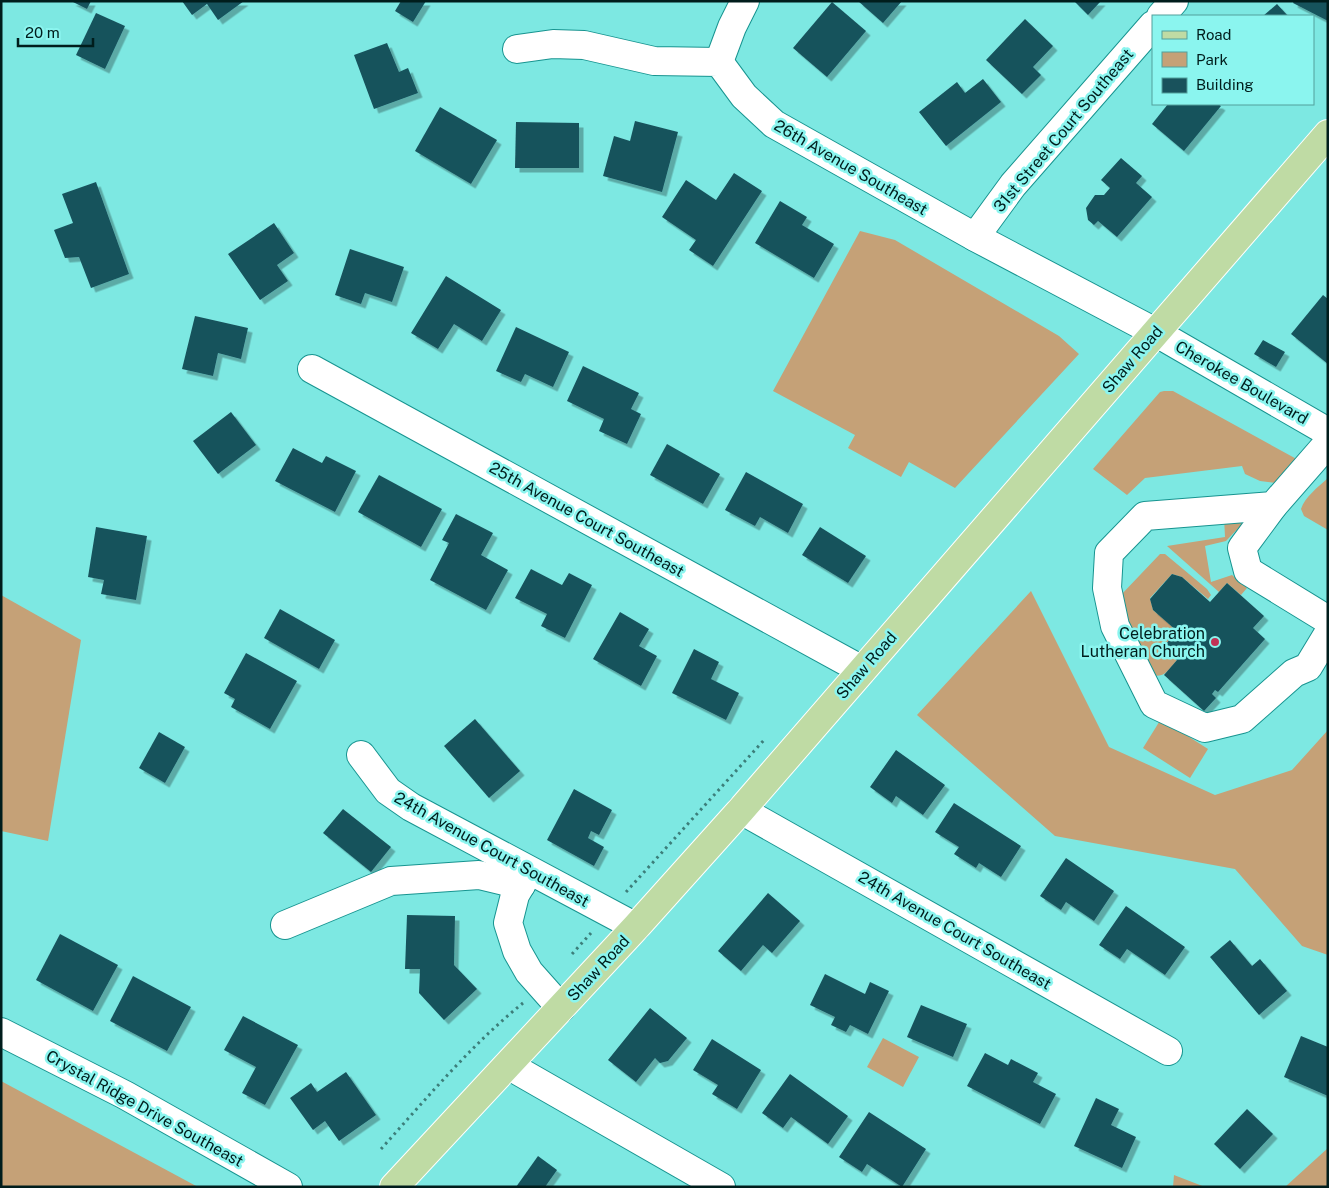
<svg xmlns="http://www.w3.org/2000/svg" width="1329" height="1188" viewBox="0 0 1329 1188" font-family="'Public Sans',sans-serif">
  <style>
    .green { fill: #c5a177 }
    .building { fill: #19525c; filter: url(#shadow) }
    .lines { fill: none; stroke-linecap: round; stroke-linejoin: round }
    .minor-casing { stroke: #179490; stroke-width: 30 }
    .major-casing { stroke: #fff; stroke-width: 30 }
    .path { stroke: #3c7e7a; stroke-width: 3; stroke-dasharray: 2.5 4; stroke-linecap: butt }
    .minor { stroke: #fff; stroke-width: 28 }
    .major { stroke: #bfdba4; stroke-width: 28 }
    .poi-dot { fill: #c13256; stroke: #8bf5ef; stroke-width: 2 }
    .labels { text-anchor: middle; stroke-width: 5; stroke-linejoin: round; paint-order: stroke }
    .street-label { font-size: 16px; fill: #001d1c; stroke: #8bf5ef }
    .poi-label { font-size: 16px; fill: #001d1c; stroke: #8bf5ef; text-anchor: end }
  </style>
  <defs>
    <filter id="shadow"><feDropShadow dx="4.5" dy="4.5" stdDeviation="0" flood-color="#0004"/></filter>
  </defs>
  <rect width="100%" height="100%" fill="#7de8e2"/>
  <g class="green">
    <polygon points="860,231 895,240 1059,336 1079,354 955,488 909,462 901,477 848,448 855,435 773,391"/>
    <polygon points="1164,391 1173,391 1302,462 1276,483 1260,481 1245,474 1242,466 1145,478 1127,495 1093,469 1160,392"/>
    <path d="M 1328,478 L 1328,530 L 1304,516 L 1301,509 C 1305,497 1318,487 1328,478 Z"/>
    <polygon points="1224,517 1246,520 1226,541 1205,546 1211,582 1232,575 1247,588 1241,595 1227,583 1219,592 1167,546 1225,537"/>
    <path d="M 1160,554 L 1165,554 L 1207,589 L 1211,595 L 1208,599 L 1182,577 L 1172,574 L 1150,598 L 1153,610 L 1177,631 L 1165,645 L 1176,655 L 1174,658 L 1177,660 C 1166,673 1164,679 1146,674 L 1121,621 L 1120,596 Z"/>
    <polygon points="1031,591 1109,747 1215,795 1292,770 1328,730 1328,955 1302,946 1235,869 1055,836 917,715"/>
    <polygon points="1,595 81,640 48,841 1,831"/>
    <polygon points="1161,719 1208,749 1190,778 1143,748"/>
    <polygon points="883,1038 919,1057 903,1087 867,1067"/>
    <polygon points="1,1081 198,1187 1,1187"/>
    <polygon points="1328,1148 1328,1187 1285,1187"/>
    <polygon points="1174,1175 1205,1187 1173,1187"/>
  </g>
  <g class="building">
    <polygon points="71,1 91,1 87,9"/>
    <polygon points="182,1 244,1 218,20 207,4 192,15"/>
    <polygon points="401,1 426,1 413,22 395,11"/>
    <polygon points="858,1 902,1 883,23"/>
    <polygon points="1074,1 1101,1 1088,15"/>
    <polygon points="1294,1 1328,1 1328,21 1293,3"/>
    <polygon points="832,2 866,31 827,77 793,48"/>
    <polygon points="1277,4 1288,16 1263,16"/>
    <polygon points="96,13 125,26 105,69 76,55"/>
    <polygon points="1025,19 1053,46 1033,67 1041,75 1022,94 986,60"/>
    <polygon points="387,43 399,72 408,68 418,93 374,109 354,55"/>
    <polygon points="983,79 1001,102 946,146 919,112 957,82 965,93"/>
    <polygon points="1168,104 1218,104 1221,106 1184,151 1152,124"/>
    <polygon points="440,107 497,140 471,184 415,151"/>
    <polygon points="635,121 678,132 662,192 603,176 614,136 630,141"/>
    <polygon points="516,122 579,123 579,168 515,168"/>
    <polygon points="1121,158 1142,176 1136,183 1152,197 1117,237 1098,221 1094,225 1088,220 1086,208 1095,195 1104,195 1110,188 1101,180"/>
    <polygon points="734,173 762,191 713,266 689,250 696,240 662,217 686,180 716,200"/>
    <polygon points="96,182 129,274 91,288 79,257 65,258 54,230 73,223 62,194"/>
    <polygon points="780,201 807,217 802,225 834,244 814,278 755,243"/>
    <polygon points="274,223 294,253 277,265 288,281 260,300 228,254"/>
    <polygon points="350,249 404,267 392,302 365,293 361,304 335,295"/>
    <polygon points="446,276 501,310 482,341 454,324 438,349 411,333"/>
    <polygon points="1323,295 1328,299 1328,364 1291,334"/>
    <polygon points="195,316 248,328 241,359 218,353 213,376 182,369"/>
    <polygon points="516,327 569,352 553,387 525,374 521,382 496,371"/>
    <polygon points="1263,340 1285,352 1276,367 1254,354"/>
    <polygon points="583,366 639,393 631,409 641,414 627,444 599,431 604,419 567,401"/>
    <polygon points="231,412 256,445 218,474 193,441"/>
    <polygon points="667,444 720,474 703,504 650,475"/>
    <polygon points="293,448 322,463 326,456 356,471 335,512 275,481"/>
    <polygon points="746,472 803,504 788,533 760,517 755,526 725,510"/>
    <polygon points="379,475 442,509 421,547 358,512"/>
    <polygon points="456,514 493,533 481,555 508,570 486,610 430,580 449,543 442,540"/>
    <polygon points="96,527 147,536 136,600 101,594 104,580 88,577"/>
    <polygon points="820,527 866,556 848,583 802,555"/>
    <polygon points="531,569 562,585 569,573 592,585 565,638 541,626 547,614 515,598"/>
    <polygon points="1172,574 1182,577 1210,602 1227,583 1264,616 1253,628 1265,639 1218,692 1215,690 1212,694 1216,698 1204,711 1164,675 1177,660 1174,658 1176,655 1165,645 1177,631 1153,610 1150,599"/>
    <polygon points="280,609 335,640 319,669 264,638"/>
    <polygon points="620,612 649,629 639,646 657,656 641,686 593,659"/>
    <polygon points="694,649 719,662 711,679 739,693 726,720 672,693"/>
    <polygon points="246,653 297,681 270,729 231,707 235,699 224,693"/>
    <polygon points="475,719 520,771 489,798 444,746"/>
    <polygon points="159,732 185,747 165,783 139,768"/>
    <polygon points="896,750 945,785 923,815 896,796 892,803 870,787"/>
    <polygon points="574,789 612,810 599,835 591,831 588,838 604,847 594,866 547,840"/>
    <polygon points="954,803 1021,846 1001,877 979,863 976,868 954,854 959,847 935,832"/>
    <polygon points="343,809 391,847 371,872 323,833"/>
    <polygon points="1066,858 1114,891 1094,921 1066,902 1061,910 1040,896"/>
    <polygon points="768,893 800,921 772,953 763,945 741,971 718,951"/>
    <polygon points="1126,906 1185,947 1165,975 1127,949 1120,959 1099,945"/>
    <polygon points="407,915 455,916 454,965 477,989 444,1020 419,993 420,969 405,969"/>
    <polygon points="60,934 118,965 93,1011 36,980"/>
    <polygon points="1230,940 1252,966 1260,959 1287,991 1259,1015 1210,957"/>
    <polygon points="825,974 865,994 870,982 889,991 868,1034 850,1025 846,1032 831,1025 835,1017 810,1005"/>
    <polygon points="133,976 191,1007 167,1051 110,1021"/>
    <polygon points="921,1005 967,1024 953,1057 907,1037"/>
    <polygon points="650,1008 687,1038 668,1061 660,1063 655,1058 636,1082 608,1060"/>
    <polygon points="243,1016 298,1045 265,1105 242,1093 256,1067 224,1050"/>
    <polygon points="1301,1036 1328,1047 1328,1096 1284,1077"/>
    <polygon points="712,1039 761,1070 737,1109 712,1094 718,1085 693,1070"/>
    <polygon points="985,1053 1008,1065 1011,1059 1038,1073 1033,1082 1056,1094 1040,1124 967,1086"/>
    <polygon points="346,1072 376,1115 339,1141 325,1121 313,1130 290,1098 311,1083 317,1092"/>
    <polygon points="790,1074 848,1116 828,1144 791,1117 783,1128 762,1113"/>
    <polygon points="1096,1098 1119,1109 1111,1125 1136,1137 1122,1168 1074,1146"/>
    <polygon points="1247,1109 1273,1134 1240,1169 1214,1144"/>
    <polygon points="869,1112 926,1149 902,1187 867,1164 862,1172 839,1157"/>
    <polygon points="538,1156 557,1170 545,1187 516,1187"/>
  </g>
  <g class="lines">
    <defs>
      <g id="minor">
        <polyline points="1161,16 1174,1"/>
        <polyline points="517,49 553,44 584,45 654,61 719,62 744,96 774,124 975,237 1155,332 1328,432"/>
        <polyline points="719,62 732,27 745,1"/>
        <polyline points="975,237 1013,185 1153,25"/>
        <polyline points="312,369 862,670"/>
        <polyline points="1328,443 1273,506 1145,516 1109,553 1107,588 1115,626 1154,704 1205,728 1242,719 1294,673 1308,667 1328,634"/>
        <polyline points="1273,506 1242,548 1248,571 1328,620"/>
        <polyline points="361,755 388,791 411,807 636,927"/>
        <polyline points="741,810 1168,1051"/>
        <polyline points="529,871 515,895 508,923 517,951 529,972 561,1008"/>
        <polyline points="285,925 391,881 479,875 521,885"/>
        <polyline points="1,1032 125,1095 288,1187"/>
        <polyline points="508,1065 721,1187"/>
      </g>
      <polyline id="major" points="394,1187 636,927 741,810 1328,134"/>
    </defs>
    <use href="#minor" class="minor-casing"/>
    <use href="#major" class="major-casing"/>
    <g class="path">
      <polyline points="626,892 765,739"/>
      <polyline points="572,954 591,933"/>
      <path d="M 381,1149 C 426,1099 471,1045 523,1003"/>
    </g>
    <use href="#minor" class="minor"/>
    <use href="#major" class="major"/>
  </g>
  <circle class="poi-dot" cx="1215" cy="642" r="5"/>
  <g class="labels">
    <g class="street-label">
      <text transform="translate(1063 130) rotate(-50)" y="6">31st Street Court Southeast</text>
      <text transform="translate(851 167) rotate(30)" y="6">26th Avenue Southeast</text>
      <text transform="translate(1132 359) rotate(-49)" y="6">Shaw Road</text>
      <text transform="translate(1242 382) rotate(30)" y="6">Cherokee Boulevard</text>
      <text transform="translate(587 519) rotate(29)" y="6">25th Avenue Court Southeast</text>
      <text transform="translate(866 665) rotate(-49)" y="6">Shaw Road</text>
      <text transform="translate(492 849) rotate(29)" y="6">24th Avenue Court Southeast</text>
      <text transform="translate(955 930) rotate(30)" y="6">24th Avenue Court Southeast</text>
      <text transform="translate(598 968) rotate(-47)" y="6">Shaw Road</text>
      <text transform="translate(145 1108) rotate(29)" y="6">Crystal Ridge Drive Southeast</text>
    </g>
    <g class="poi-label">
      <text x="1205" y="639">Celebration<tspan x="1205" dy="18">Lutheran Church</tspan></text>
    </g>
  </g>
  <rect width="1329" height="1188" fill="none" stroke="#001d1c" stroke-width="5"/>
  <rect x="1152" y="15" width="162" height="90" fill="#8bf5ef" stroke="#539f9b"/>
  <rect x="1162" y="31" width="25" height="8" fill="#bfdba4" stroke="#539f9b"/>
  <text x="1196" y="40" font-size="15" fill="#001d1c">Road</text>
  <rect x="1162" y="52" width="25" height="15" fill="#c5a177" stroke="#539f9b"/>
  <text x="1196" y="65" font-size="15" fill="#001d1c">Park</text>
  <rect x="1162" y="78" width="25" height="15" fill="#19525c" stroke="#539f9b"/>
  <text x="1196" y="90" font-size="15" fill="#001d1c">Building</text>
  <path d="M18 38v8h75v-8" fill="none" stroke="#001d1c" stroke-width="2.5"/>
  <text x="25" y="38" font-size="15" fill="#001d1c" stroke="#8bf5ef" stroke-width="4" paint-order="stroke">20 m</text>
</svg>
